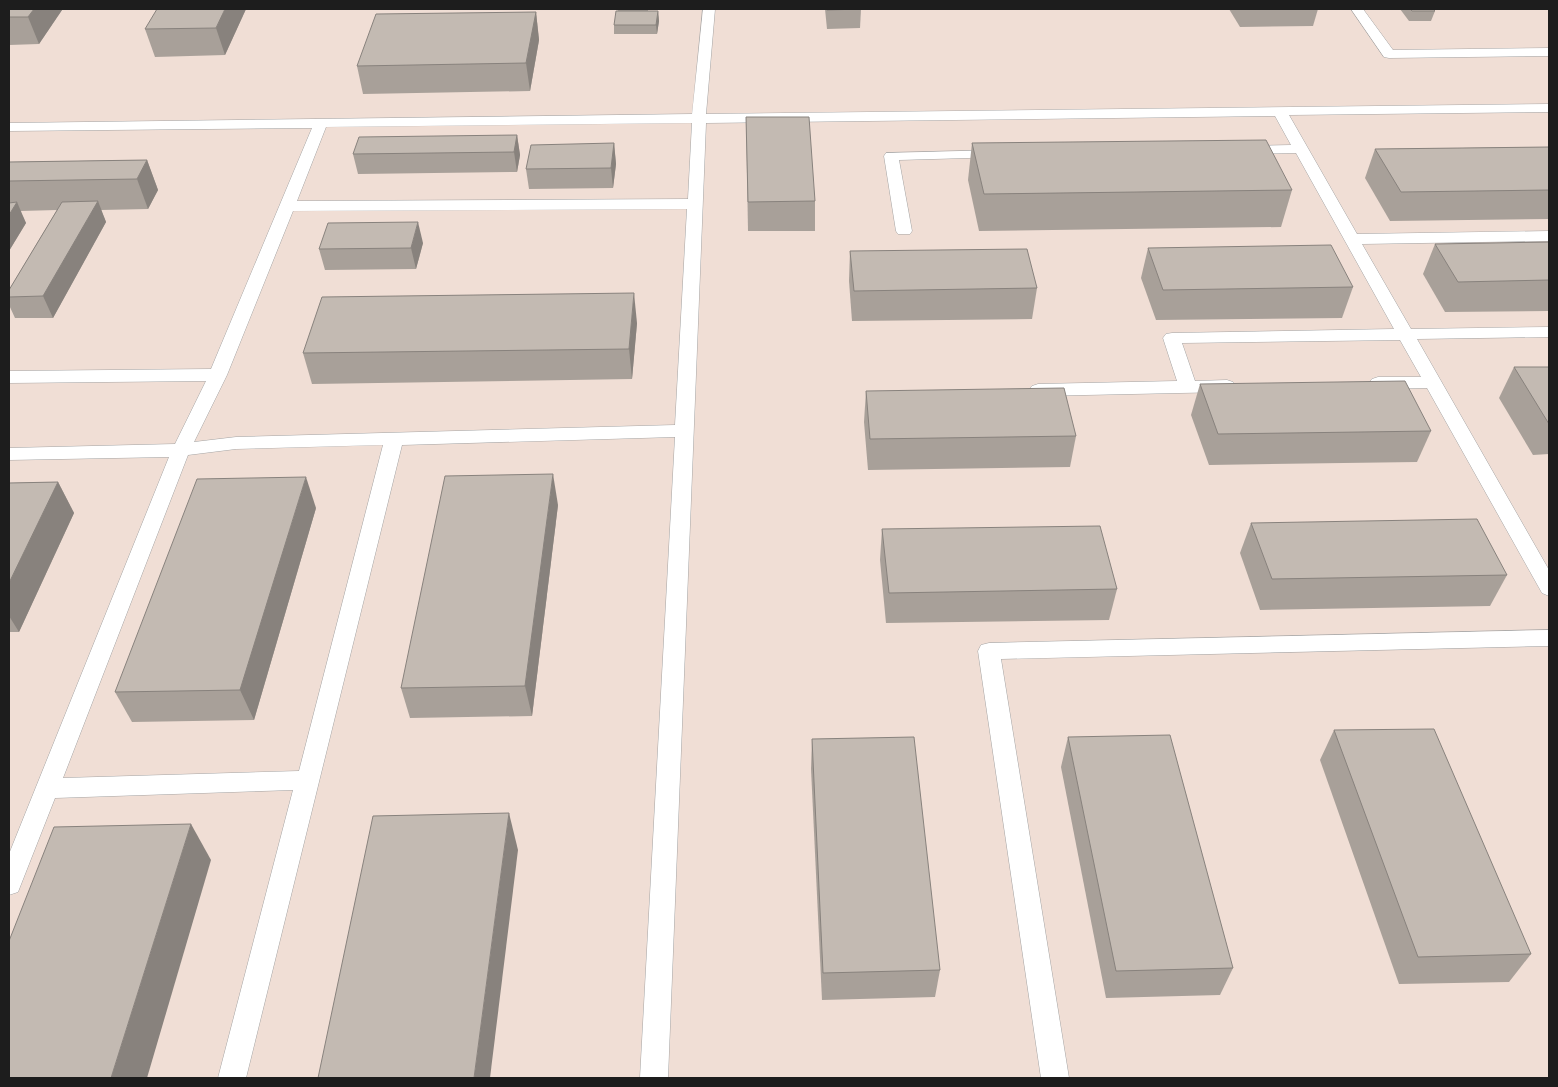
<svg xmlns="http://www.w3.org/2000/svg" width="1558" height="1087" viewBox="0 0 1558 1087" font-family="Roboto,sans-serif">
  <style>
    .military { fill: #f0ded5 }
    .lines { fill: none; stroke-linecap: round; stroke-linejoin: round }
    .service-casing { stroke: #a4a4a4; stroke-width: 1 }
    .service { fill: #fff; fill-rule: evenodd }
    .wall { fill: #a8a099 }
    .shaded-wall { fill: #88827d }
    .building { fill: #c3bab2; stroke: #88827d }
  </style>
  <rect width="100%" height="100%" fill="#eeebe2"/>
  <rect class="military" x="9" y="9" width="1540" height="1069"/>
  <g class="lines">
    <defs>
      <g id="service">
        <path d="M 703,9 L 715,9 L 706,114 L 1549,104 L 1549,112 L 1289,115 L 1357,234 L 1549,231 L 1549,241 L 1362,244 L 1411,329 L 1549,327 L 1549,337 L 1417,339 L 1549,570 L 1549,596 L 1542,593 L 1427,388 L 1378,389 L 1372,387 L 1369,383 L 1372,379 L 1378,377 L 1421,377 L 1400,340 L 1182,343 L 1195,381 L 1227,380 L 1233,382 L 1236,386 L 1233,390 L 1227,392 L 1038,396 L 1032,394 L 1029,390 L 1032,386 L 1038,384 L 1177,381 L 1163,338 L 1166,334 L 1172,333 L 1394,329 L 1296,153 L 1244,154 L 1239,153 L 1237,150 L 1239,147 L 1244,146 L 1291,145 L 1275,116 L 706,123 L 668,1078 L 640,1078 L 675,437 L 402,445 L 246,1078 L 218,1078 L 293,790 L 55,798 L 18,892 L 9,895 L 9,854 L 169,457 L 9,460 L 9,448 L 175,444 L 206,381 L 9,383 L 9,371 L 211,369 L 312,128 L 9,131 L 9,123 L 692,114 ZM 692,123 L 688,199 L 297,201 L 326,127 ZM 687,209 L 675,425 L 236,437 L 194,442 L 227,375 L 293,211 ZM 383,445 L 299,771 L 63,778 L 188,455 L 236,449 Z"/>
        <polygon points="1351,9 1363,9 1393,50 1549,48 1549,56 1389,58 1384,57"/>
        <polygon points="998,150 1003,151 1005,154 1003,157 899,160 912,231 910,234 898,234 896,231 884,156 886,153"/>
        <polygon points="1549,630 1549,646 1001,659 1069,1078 1041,1078 978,651 981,645 989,643"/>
      </g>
    </defs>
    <use href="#service" class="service-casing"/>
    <use href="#service" class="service"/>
  </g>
  <g class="wall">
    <polygon points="9,9 62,10 39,44 9,45"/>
    <polygon points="246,9 225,55 155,57 145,29"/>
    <polygon points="617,9 648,9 648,11 658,11 659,21 657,34 614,34 614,25 618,11"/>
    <polygon points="825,9 861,9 860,28 827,29"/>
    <polygon points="1229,9 1318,9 1313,26 1240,27"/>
    <polygon points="1400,9 1433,9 1435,11 1431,21 1409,21"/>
    <polygon points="536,12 539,40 530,91 363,94 357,66"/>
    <polygon points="746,117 815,201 815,231 748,231"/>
    <polygon points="517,135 520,155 517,172 358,174 353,154"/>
    <polygon points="614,143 616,164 613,188 529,189 526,169"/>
    <polygon points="972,143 1292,190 1281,227 979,231 968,180"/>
    <polygon points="1549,147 1549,219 1390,221 1365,178 1375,149"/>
    <polygon points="147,160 158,190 148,209 101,210 106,222 53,318 15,318 9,305 9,290 57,210 20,211 26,223 9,251 9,162"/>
    <polygon points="1549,242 1549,311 1445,312 1423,274 1435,244"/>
    <polygon points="423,243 416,269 325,270 319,249"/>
    <polygon points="1148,248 1353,287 1342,318 1156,320 1141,278"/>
    <polygon points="850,251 1037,288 1032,319 852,321 849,281"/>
    <polygon points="637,323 632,379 312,384 303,353"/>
    <polygon points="1514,367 1549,367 1549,454 1533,455 1499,398"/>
    <polygon points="1200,384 1431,431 1417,462 1209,465 1191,415"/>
    <polygon points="866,391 1076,436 1070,467 868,470 864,422"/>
    <polygon points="58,482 74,513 19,632 9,632 9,483"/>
    <polygon points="558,505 532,716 410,718 401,688"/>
    <polygon points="316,508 254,720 132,722 115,692"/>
    <polygon points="1251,523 1507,575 1490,606 1260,610 1240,553"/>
    <polygon points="882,529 1117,589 1109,620 886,623 880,560"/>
    <polygon points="1334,730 1531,954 1509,982 1399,984 1320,760"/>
    <polygon points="1068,737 1233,968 1220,995 1106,998 1061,767"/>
    <polygon points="812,739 940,970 935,997 822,1000 811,769"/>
  </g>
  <g class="shaded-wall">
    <polygon points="34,9 61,9 62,10 39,44 28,17"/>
    <polygon points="225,9 246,9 225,55 216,28"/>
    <polygon points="658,11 659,21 657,34 656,25"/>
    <polygon points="536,12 539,40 530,91 526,63"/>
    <polygon points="517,135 520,155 517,172 514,152"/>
    <polygon points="614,143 616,164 613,188 611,168"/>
    <polygon points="147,160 158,190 148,209 137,179"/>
    <polygon points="98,201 106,222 53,318 43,296"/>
    <polygon points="17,202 26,223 9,251 9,215"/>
    <polygon points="418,222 423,243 416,269 411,248"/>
    <polygon points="634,293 637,323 632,379 629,349"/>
    <polygon points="553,474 558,505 532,716 525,686"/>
    <polygon points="306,477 316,508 254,720 240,690"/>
    <polygon points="58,482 74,513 19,632 9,616 9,583"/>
    <polygon points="509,813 518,850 490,1078 474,1078"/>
    <polygon points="191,824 211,860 147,1078 111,1078"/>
  </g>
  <g class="building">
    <polygon points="9,9 34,9 28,17 9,17"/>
    <polygon points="157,9 225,9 216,28 145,29"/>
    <polygon points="827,9 861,9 827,10"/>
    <polygon points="1410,9 1433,9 1435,11 1412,11"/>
    <polygon points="616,11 658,11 656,25 614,25"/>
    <polygon points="536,12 526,63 357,66 376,14"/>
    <polygon points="746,117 809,117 815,201 748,202"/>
    <polygon points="517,135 514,152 353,154 359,137"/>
    <polygon points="1266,140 1292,190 984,194 972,143"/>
    <polygon points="614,143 611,168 526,169 531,145"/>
    <polygon points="1549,147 1549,190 1401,192 1375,149"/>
    <polygon points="147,160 137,179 9,181 9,162"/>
    <polygon points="98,201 43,296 9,297 9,290 62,202"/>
    <polygon points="17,202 9,215 9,203"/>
    <polygon points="418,222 411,248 319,249 328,223"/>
    <polygon points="1549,242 1549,280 1458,282 1435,244"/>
    <polygon points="1331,245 1353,287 1163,290 1148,248"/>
    <polygon points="1027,249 1037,288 854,291 850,251"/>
    <polygon points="634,293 629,349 303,353 322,297"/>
    <polygon points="1514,367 1549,367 1549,424"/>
    <polygon points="1405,381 1431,431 1218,434 1200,384"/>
    <polygon points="1064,388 1076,436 870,439 866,391"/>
    <polygon points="553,474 525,686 401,688 445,476"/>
    <polygon points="306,477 240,690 115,692 197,479"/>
    <polygon points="58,482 9,583 9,483"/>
    <polygon points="1477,519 1507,575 1272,579 1251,523"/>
    <polygon points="1100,526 1117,589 889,593 882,529"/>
    <polygon points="1434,729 1531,954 1418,957 1334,730"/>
    <polygon points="1170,735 1233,968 1116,971 1068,737"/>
    <polygon points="914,737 940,970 823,973 812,739"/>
    <polygon points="509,813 474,1078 318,1078 373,816"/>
    <polygon points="191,824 111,1078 9,1078 9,941 54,827"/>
  </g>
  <rect width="1558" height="1087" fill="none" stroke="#1d1d1d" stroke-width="20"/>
</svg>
